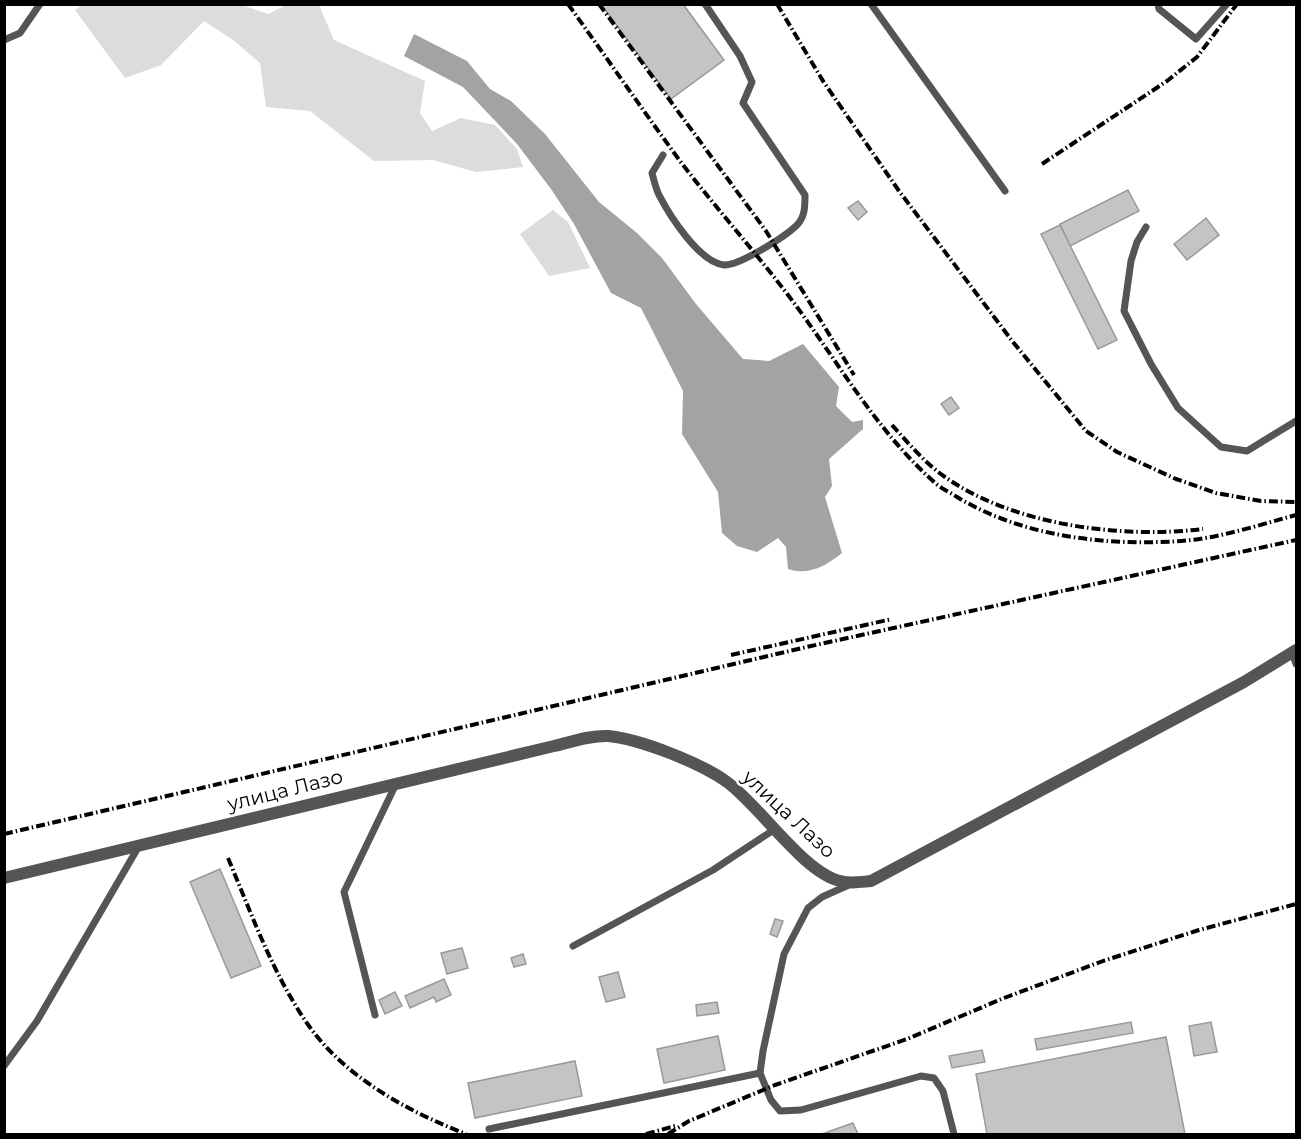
<svg xmlns="http://www.w3.org/2000/svg" width="1301" height="1139" viewBox="0 0 1301 1139" font-family="Montserrat,sans-serif">
  <style>
    .green { fill: #dcdcdc }
    .water { fill: #a3a3a3 }
    .building { fill: #c4c4c4; stroke: #999; stroke-width: 1.5 }
    .lines { fill: none; stroke-linecap: round; stroke-linejoin: round }
    .service { stroke: #555; stroke-width: 7 }
    .minor { stroke: #555; stroke-width: 12 }
    .rail { stroke: #000; stroke-width: 4; stroke-dasharray: 9 3 1.5 3; stroke-linecap: butt }
    .labels { text-anchor: middle; stroke-width: 5; stroke-linejoin: round; paint-order: stroke }
    .street-label { font-size: 20px; fill: #000; stroke: #fff }
  </style>
  <rect width="100%" height="100%" fill="#fff"/>
  <g class="green">
    <polygon points="82,5 242,5 268,14 286,5 319,5 334,40 425,81 420,113 432,131 461,118 495,125 517,149 523,167 476,172 433,160 374,161 310,111 266,107 260,63 233,40 204,21 161,65 125,78 75,10"/>
    <polygon points="553,210 568,222 590,268 549,276 520,234"/>
  </g>
  <path class="water" d="M 414,34 L 467,61 L 490,89 L 511,101 L 545,134 L 599,202 L 637,233 L 662,258 L 696,304 L 743,359 L 769,361 L 803,344 L 839,387 L 836,406 L 852,422 L 863,420 L 863,429 L 829,459 L 832,486 L 825,497 L 842,553 C 826,566 808,576 788,569 L 786,547 L 778,538 L 757,552 L 737,546 L 722,533 L 718,492 L 682,434 L 683,391 L 641,308 L 611,293 L 574,224 L 551,189 L 517,144 L 463,87 L 404,56 Z"/>
  <g class="building">
    <polygon points="601,4 683,4 724,60 671,99"/>
    <polygon points="1128,190 1139,211 1070,246 1060,224"/>
    <polygon points="858,201 867,212 858,220 848,208"/>
    <polygon points="1206,218 1219,235 1187,260 1174,244"/>
    <polygon points="1060,225 1117,340 1098,349 1041,234"/>
    <polygon points="951,397 959,408 949,415 941,404"/>
    <polygon points="220,869 261,966 231,978 190,882"/>
    <polygon points="775,919 783,921 777,937 770,934"/>
    <polygon points="462,948 468,968 447,974 441,953"/>
    <polygon points="523,954 526,964 514,967 511,958"/>
    <polygon points="618,972 625,997 606,1002 599,977"/>
    <polygon points="444,979 451,995 436,1002 434,997 410,1008 405,996"/>
    <polygon points="395,992 402,1006 385,1014 379,1000"/>
    <polygon points="717,1002 719,1013 697,1016 696,1005"/>
    <polygon points="1131,1022 1133,1033 1037,1050 1035,1039"/>
    <polygon points="1211,1022 1217,1052 1194,1056 1189,1026"/>
    <polygon points="718,1036 725,1070 664,1083 657,1049"/>
    <polygon points="1166,1037 1185,1134 987,1134 976,1074"/>
    <polygon points="982,1050 985,1062 952,1068 949,1056"/>
    <polygon points="575,1061 582,1096 475,1118 468,1083"/>
    <polygon points="853,1123 858,1134 822,1134"/>
  </g>
  <g class="lines">
    <g class="service">
      <polyline points="871,4 1005,191"/>
      <polyline points="1158,4 1159,9 1196,39 1227,4"/>
      <polyline points="4,40 20,33 40,4"/>
      <path d="M 663,155 L 652,173 C 654,181 656,189 659,195 C 670,216 699,262 724,265 C 739,266 786,236 797,225 C 805,217 805,206 805,195 L 743,103 L 752,82 L 740,56 L 705,4"/>
      <polyline points="1146,227 1137,242 1131,261 1124,311 1151,364 1178,408 1221,447 1247,451 1296,421"/>
      <polyline points="1292,653 1296,664"/>
      <polyline points="851,884 822,897 808,908 784,954 763,1051 760,1073 771,1100 780,1111 801,1110 921,1076 934,1078 943,1091 954,1134"/>
      <polyline points="573,946 713,870 775,829"/>
      <polyline points="375,1015 344,892 396,784"/>
      <polyline points="4,1066 37,1021 139,846"/>
      <polyline points="489,1129 760,1073"/>
    </g>
    <path class="minor" d="M 4,878 L 554,746 C 571,742 591,735 608,736 C 640,739 701,763 727,782 C 760,806 803,872 840,881 C 851,884 860,882 871,881 L 1244,682 L 1296,650"/>
    <g class="rail">
      <path d="M 568,4 C 606,57 642,109 680,161 C 715,207 753,249 788,295 C 836,358 874,428 933,481 C 940,488 949,492 957,497 C 1023,537 1106,546 1181,541 C 1220,538 1259,525 1296,515"/>
      <polyline points="599,4 766,231 854,375"/>
      <polyline points="777,4 823,81 899,191 1013,342 1086,431 1117,452 1176,479 1216,493 1261,501 1296,502"/>
      <polyline points="1042,164 1167,81 1197,57 1237,4"/>
      <path d="M 892,425 C 908,443 925,463 945,477 C 1013,525 1121,539 1203,529"/>
      <polyline points="731,655 892,619"/>
      <polyline points="4,834 811,646 1296,540"/>
      <path d="M 228,858 C 252,915 273,975 309,1026 C 346,1078 409,1112 466,1134"/>
      <polyline points="646,1134 675,1126"/>
      <polyline points="668,1134 689,1121 775,1085 907,1039 1004,998 1103,961 1199,930 1296,904"/>
    </g>
  </g>
  <g class="labels">
    <g class="street-label">
      <text transform="translate(285 790) rotate(-14)" y="7">улица Лазо</text>
      <text transform="translate(789 814) rotate(43)" y="7">улица Лазо</text>
    </g>
  </g>
  <rect width="1301" height="1139" fill="none" stroke="#000000" stroke-width="12"/>
</svg>
